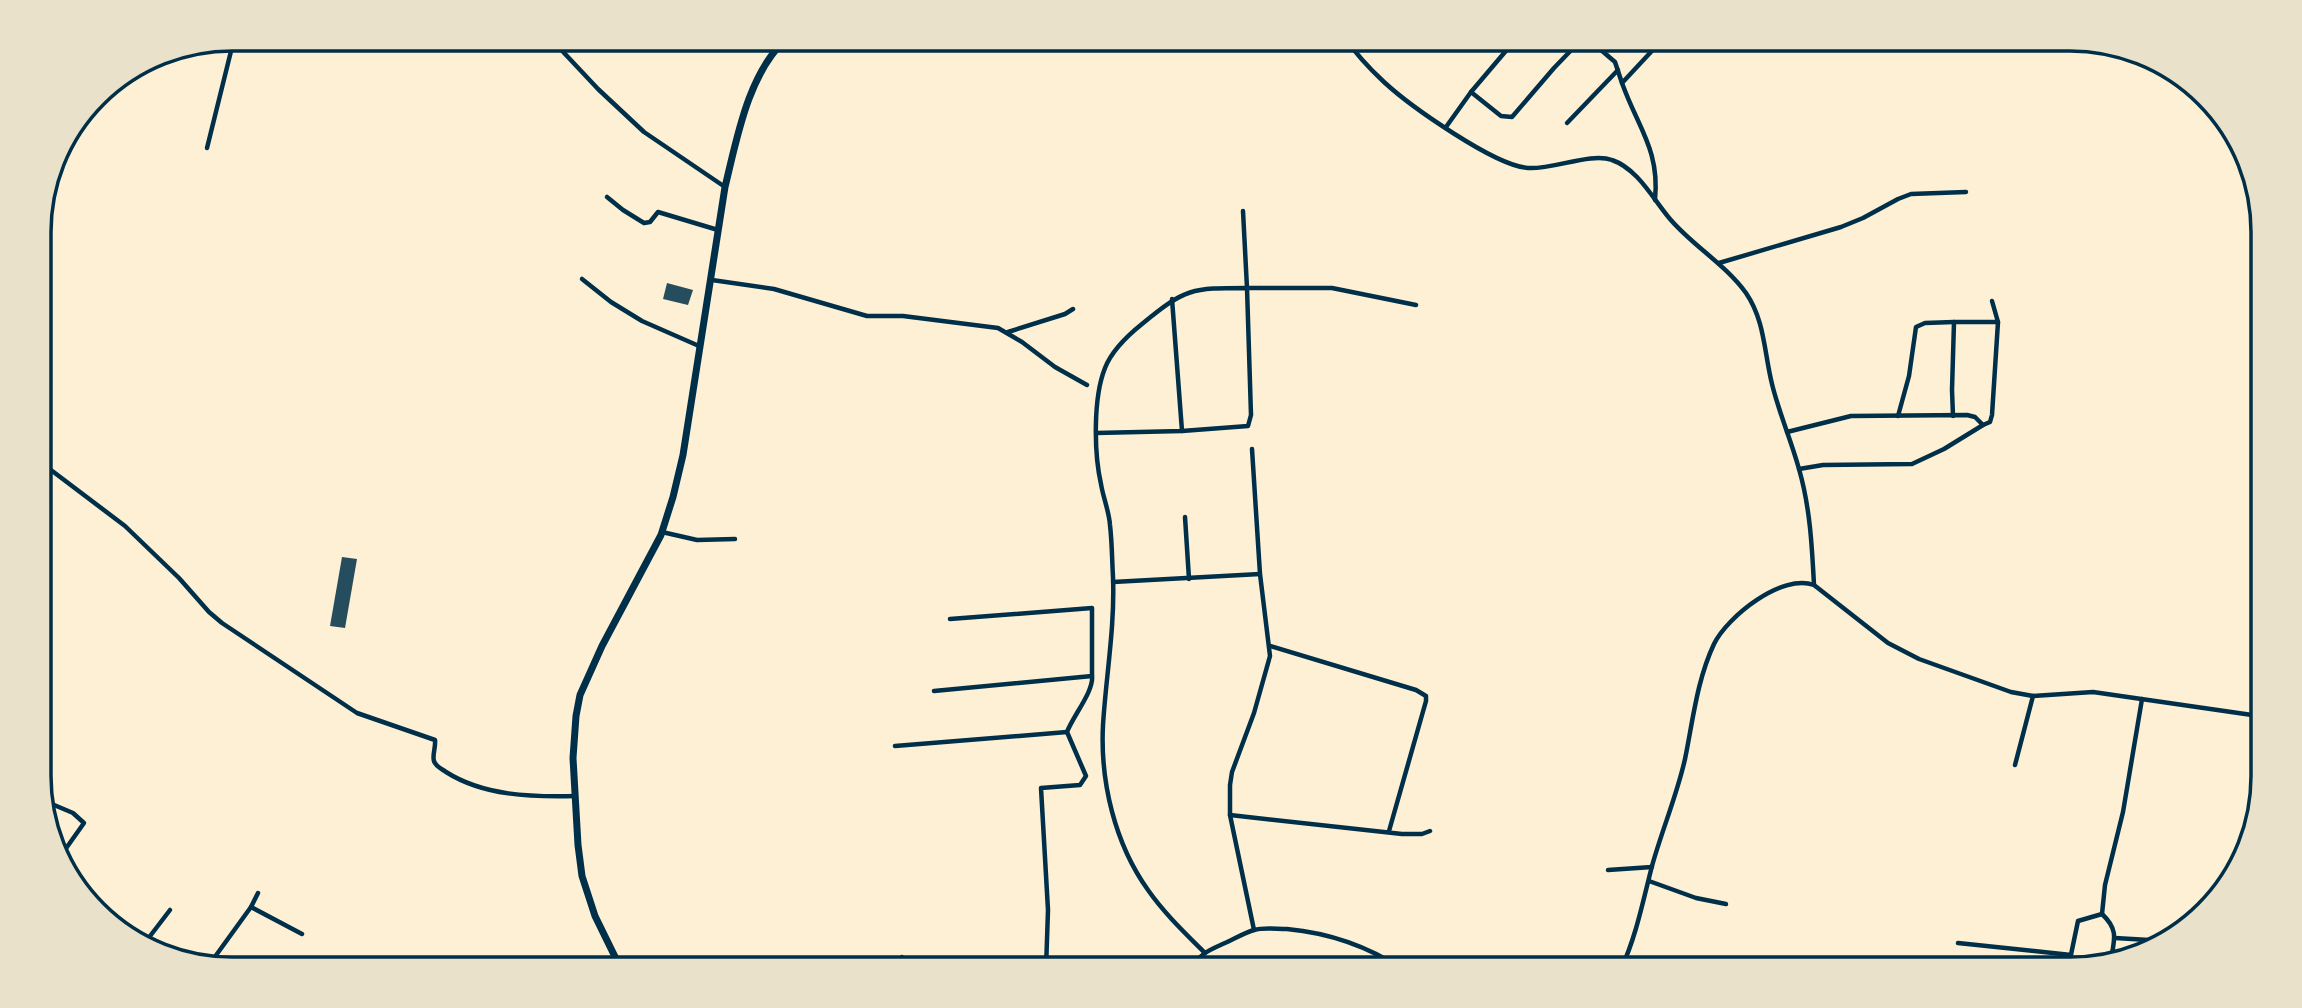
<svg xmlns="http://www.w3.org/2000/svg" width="2302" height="1008" viewBox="0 0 2302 1008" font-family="'Space Grotesk',sans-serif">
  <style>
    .building { fill: #264d5e }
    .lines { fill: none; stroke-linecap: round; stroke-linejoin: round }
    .minor { stroke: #003049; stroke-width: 4.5 }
    .trunk { stroke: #003049; stroke-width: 7 }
    .rim { fill: none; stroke: #003049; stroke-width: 3.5 }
  </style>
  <rect width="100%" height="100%" fill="#fdf0d5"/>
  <g class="building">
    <polygon points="667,283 693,290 688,305 663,299"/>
    <polygon points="342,557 357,559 345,628 330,626"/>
  </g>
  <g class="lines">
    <g class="minor">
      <polyline points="551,39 598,89 644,132 725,187"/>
      <path d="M 1346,39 C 1356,54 1370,69 1384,82 C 1410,106 1495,166 1528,168 C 1552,170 1591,152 1612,160 C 1638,169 1653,199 1670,219 C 1693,246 1725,264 1746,293 C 1765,321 1764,352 1772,384 C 1779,413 1791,440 1799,469 C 1810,507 1812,546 1814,585"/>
      <polyline points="1594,39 1601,50 1615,62 1622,83"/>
      <polyline points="1471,92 1516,39"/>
      <polyline points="1567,123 1618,70"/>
      <polyline points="1446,127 1471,92 1501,116 1512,117 1554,68 1580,41 1584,41 1601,50"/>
      <polyline points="207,148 234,39"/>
      <polyline points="607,197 623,210 644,223 650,222 658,212 718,230"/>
      <path d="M 1655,200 C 1660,150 1638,128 1622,83 L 1663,39"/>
      <polyline points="1243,211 1247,288 1332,288 1416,305"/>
      <polyline points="1719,263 1841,227 1863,218 1898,199 1911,194 1966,192"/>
      <polyline points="582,279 611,302 642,321 699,346"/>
      <polyline points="712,280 774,289 867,316 903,316 998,328 1022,342 1055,367 1087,385"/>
      <polyline points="1172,299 1182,431"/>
      <polyline points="1008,332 1065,314 1073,309"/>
      <polyline points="1898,416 1909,376 1916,327 1925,323 1954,322"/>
      <polyline points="1953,416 1952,390 1954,322 1998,322"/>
      <polyline points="1983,425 1990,422 1992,415 1998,322 1992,301"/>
      <polyline points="1787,432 1851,416 1967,415 1975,417 1983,425 1944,449 1912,464 1823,465 1799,469"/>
      <path d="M 1096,433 L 1182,431 L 1248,426 L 1251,415 L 1247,288 C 1191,288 1186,288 1142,324 C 1127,336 1112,350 1105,368 C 1093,398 1094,453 1101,484 C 1103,497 1109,511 1110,525 C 1112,542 1112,560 1113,577 C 1115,627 1106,676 1103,725 C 1100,782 1115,844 1148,890 C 1164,913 1185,933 1205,953"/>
      <polyline points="1252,449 1260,574 1270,656 1254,713 1232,772 1230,785 1230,815 1254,930"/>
      <path d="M 39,461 L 125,526 L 179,578 L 209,612 L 222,623 L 357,713 L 435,740 C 436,747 432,755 434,761 C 435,766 442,769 446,772 C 484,796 531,797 575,796"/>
      <polyline points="1185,517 1189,579"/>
      <polyline points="662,532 697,540 735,539"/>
      <polyline points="40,549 42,545"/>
      <polyline points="40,558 48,574 40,608"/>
      <polyline points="1113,582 1260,574"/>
      <polyline points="950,619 1092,608 1092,676"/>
      <polyline points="1270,646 1416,690 1426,696 1426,701 1389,831"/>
      <path d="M 934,691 L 1092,676 C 1094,691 1073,716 1067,732 L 1086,776 L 1080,785 L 1041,788 L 1048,910 L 1046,969"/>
      <polyline points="895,746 1067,732"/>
      <polyline points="2015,765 2033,696"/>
      <polyline points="40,799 73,813 84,823 62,854"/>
      <polyline points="1230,815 1402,834 1422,834 1430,831"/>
      <polyline points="1608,870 1652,867"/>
      <polyline points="1649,881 1696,898 1726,904"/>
      <polyline points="251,907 258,893"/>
      <path d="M 2102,914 C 2118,929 2115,938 2111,959"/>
      <polyline points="2115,938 2166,941"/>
      <polyline points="1958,943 2071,955"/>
      <polyline points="144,944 170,910"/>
      <polyline points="209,965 251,907 302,934"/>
      <polyline points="896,969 902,957"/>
      <path d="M 1193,969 C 1197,954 1212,949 1225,943 C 1234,939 1244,933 1254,930 C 1264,927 1276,929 1287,929 C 1329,933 1366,945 1402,969"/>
      <path d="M 1621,969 C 1636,937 1643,901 1652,866 C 1662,830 1677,795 1685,759 C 1693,720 1697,680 1714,644 C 1727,617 1782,573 1814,585 L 1888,643 L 1919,659 L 2011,692 L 2033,696 L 2093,692 L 2252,715 L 2263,712"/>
      <polyline points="2068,969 2078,921 2102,914 2105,885 2123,812 2142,699"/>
    </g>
    <path class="trunk" d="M 621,969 L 595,916 L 582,876 L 578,845 L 573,758 L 576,716 L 580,695 L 602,646 L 661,535 L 673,497 L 683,455 L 725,187 C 737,138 748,74 786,39"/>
  </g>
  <path d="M0 0H2302V1008H0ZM232 51H2070A181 181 0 0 1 2251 232V776A181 181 0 0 1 2070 957H232A181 181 0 0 1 51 776V232A181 181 0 0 1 232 51Z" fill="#e9e1ca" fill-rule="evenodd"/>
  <path class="rim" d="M232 51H2070A181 181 0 0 1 2251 232V776A181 181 0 0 1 2070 957H232A181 181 0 0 1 51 776V232A181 181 0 0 1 232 51Z"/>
</svg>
